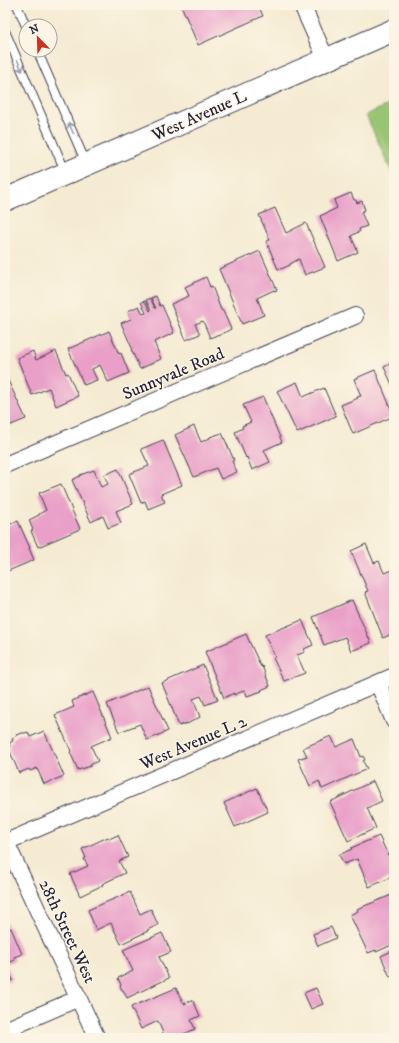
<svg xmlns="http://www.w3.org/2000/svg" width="399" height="1043" viewBox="0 0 399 1043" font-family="'IM FELL DW Pica',serif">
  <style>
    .green { fill: #99c471; stroke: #5e7356 }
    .building { fill: #e99fc8 }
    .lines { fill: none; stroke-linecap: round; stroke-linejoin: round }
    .lane-casing { stroke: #424052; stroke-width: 10 }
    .street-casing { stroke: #424052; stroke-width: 18 }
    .primary-casing { stroke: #424052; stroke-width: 24 }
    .lane { stroke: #fff; stroke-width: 8 }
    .street { stroke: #fff; stroke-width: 16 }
    .primary { stroke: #fff; stroke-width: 22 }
    .oneway { stroke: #9c9ca7 }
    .labels { text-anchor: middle; stroke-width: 3; stroke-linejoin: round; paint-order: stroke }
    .street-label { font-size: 17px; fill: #22223b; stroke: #fcf5e5 }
  </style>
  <rect width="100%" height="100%" fill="#fcf5e5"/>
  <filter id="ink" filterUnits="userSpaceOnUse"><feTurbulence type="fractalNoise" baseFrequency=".025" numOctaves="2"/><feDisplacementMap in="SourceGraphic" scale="8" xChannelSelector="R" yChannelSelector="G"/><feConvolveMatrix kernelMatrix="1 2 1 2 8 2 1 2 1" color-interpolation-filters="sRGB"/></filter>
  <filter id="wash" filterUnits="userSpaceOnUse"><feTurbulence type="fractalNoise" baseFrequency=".012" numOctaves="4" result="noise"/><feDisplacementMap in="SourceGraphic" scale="16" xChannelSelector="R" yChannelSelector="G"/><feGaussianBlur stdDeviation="0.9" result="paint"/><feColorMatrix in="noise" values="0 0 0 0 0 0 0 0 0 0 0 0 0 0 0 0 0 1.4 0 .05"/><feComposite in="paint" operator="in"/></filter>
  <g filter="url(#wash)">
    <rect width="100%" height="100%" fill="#f5ebd3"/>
    <polygon class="green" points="394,102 394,177 366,115"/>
    <g id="blocks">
      <g class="building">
        <polygon points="181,5 258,5 263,16 198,45"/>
        <polygon points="351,193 354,200 356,200 357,203 362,201 365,210 361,212 367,226 359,229 360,231 351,236 358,252 338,261 320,216 337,208 334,200"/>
        <polygon points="275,208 286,233 306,223 325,267 305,275 299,259 290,264 290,265 281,269 280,268 278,269 266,241 270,240 259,215"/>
        <polygon points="260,251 277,290 274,291 274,290 257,298 264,315 242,324 219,269"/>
        <polygon points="206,277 210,287 212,286 221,310 223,311 231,329 218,336 217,335 210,338 203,321 195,324 200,334 186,340 171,304 189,296 185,287"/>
        <polygon points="156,296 160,306 162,305 174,333 154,342 161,359 140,369 131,349 132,348 121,323 131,319 128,311 139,306 143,314 146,313 141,302 145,301 150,311 151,310 146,300 150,298 155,308 156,308 151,298"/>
        <polygon points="109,331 119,354 121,353 129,373 108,382 100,365 92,369 97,380 84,385 68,349"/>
        <polygon points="33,351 36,360 56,351 66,374 68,373 78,396 56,406 49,388 32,395 17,358"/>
        <polygon points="394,362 394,389 384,367"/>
        <polygon points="375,370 394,416 353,434 341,405 358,398 357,397 361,396 354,379"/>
        <polygon points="5,374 26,419 6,427 5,426"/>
        <polygon points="297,382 303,397 324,388 336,416 297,433 277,391"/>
        <polygon points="263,397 282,442 264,450 270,462 252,470 247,457 246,458 235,432 243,428 242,426 251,422 243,405"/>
        <polygon points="194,426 201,442 210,438 210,437 222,433 234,460 232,461 237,472 221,479 216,468 194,477 175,435"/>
        <polygon points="163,440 182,485 161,494 165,502 148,509 145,501 141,503 129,474 149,466 141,449"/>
        <polygon points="118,469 133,504 116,511 121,523 108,528 103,516 91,522 72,480 80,476 80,475 94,470 101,487 108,484 104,475"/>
        <polygon points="61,484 80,529 38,547 31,531 33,530 29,520 39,515 39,514 46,510 39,493"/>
        <polygon points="18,521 30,548 29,548 34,560 8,571 5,565 5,526"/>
        <polygon points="366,544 374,563 379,561 384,573 394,569 394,633 383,638 365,592 368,591 351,551"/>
        <polygon points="352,600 371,643 351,651 345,637 324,645 313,617"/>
        <polygon points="302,620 313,645 304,649 305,652 297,655 305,673 284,681 273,658 275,657 265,635"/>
        <polygon points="246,634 261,667 262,666 270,686 261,690 262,691 247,696 245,690 234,695 234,693 224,698 205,652"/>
        <polygon points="203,665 218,700 205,705 201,696 193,699 200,717 187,724 187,723 179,726 162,683"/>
        <polygon points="148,686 168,731 147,740 140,724 119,732 107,704"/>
        <polygon points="93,692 112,737 91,746 98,761 90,765 91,766 78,770 70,752 71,751 55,715 74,707 72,701"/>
        <polygon points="44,731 64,776 44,784 37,768 30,771 29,769 19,773 8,747 10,746 9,743 13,741 12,739 15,737 16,736 16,735 22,733 25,733 28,732 30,737"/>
        <polygon points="331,736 336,747 354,739 361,757 363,756 365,760 363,761 367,769 322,789 319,781 310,786 298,759 307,756 303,748"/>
        <polygon points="373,781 382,801 367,808 376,828 348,841 330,802"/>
        <polygon points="257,788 268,812 235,827 224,803"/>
        <polygon points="118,835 128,857 119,861 125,873 102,884 103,885 80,896 70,874 88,866 84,859 86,858 82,849 108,837 109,839"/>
        <polygon points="379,836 388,855 394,853 394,876 369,887 357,859 344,864 339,855 352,849 351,848"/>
        <polygon points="130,892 140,914 151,909 158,925 147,930 148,931 121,944 111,923 96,930 88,910"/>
        <polygon points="394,894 394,944 376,952 376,950 368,953 350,915 358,911 357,909"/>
        <polygon points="5,919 10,929 11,928 22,954 14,957 15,960 6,964 13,980 5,984"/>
        <polygon points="331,927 336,938 318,946 313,934"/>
        <polygon points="162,933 171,952 159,957 169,978 127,998 123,990 122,990 120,986 121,985 118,978 133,971 123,950"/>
        <polygon points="394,950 394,975 390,977 381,956"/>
        <polygon points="176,988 184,1004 193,1000 200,1016 191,1020 195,1029 175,1038 165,1038 158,1021 141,1029 131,1007"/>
        <polygon points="316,988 323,1004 311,1009 304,993"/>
      </g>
    </g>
  </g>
  <g filter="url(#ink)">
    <use href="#blocks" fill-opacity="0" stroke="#424052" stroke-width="1"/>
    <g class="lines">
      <defs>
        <g id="lane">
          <polyline points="17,5 26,26"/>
          <polyline points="5,31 66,173"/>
          <polyline points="37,50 86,163"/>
        </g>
        <g id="street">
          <polyline points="302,5 326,59"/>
          <polyline points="5,465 355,316"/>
          <polyline points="378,683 394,721"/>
          <polyline points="5,840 97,1038"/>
          <polyline points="6,842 394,676"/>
          <polyline points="5,1030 79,998"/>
        </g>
        <polyline id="primary" points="5,200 394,30"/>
      </defs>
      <use href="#lane" class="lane-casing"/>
      <use href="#street" class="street-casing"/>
      <use href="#primary" class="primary-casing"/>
      <use href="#lane" class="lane"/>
      <use href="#street" class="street"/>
      <use href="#primary" class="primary"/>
    </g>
    <defs><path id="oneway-shaft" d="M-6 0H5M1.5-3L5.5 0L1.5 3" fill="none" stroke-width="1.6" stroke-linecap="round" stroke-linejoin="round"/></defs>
    <g class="oneway">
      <use href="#oneway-shaft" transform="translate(20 66) rotate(67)"/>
      <use href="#oneway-shaft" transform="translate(71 128) rotate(-113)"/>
    </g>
  </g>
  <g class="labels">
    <g class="street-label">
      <text transform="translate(199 115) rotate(-24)" y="6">West Avenue L</text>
      <text transform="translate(173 373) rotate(-23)" y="6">Sunnyvale Road</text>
      <text transform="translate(193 742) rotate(-23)" y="6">West Avenue L 2</text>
      <text transform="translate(68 931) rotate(65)" y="6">28th Street West</text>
    </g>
  </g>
  <rect width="399" height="1043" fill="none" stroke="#fcf5e5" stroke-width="20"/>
  <g transform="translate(38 38) rotate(337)"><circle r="19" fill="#fcf5e5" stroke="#a5a1a1"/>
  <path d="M0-3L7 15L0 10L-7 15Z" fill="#c8321e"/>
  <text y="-6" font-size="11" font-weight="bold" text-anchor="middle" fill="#22223b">N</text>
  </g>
</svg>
